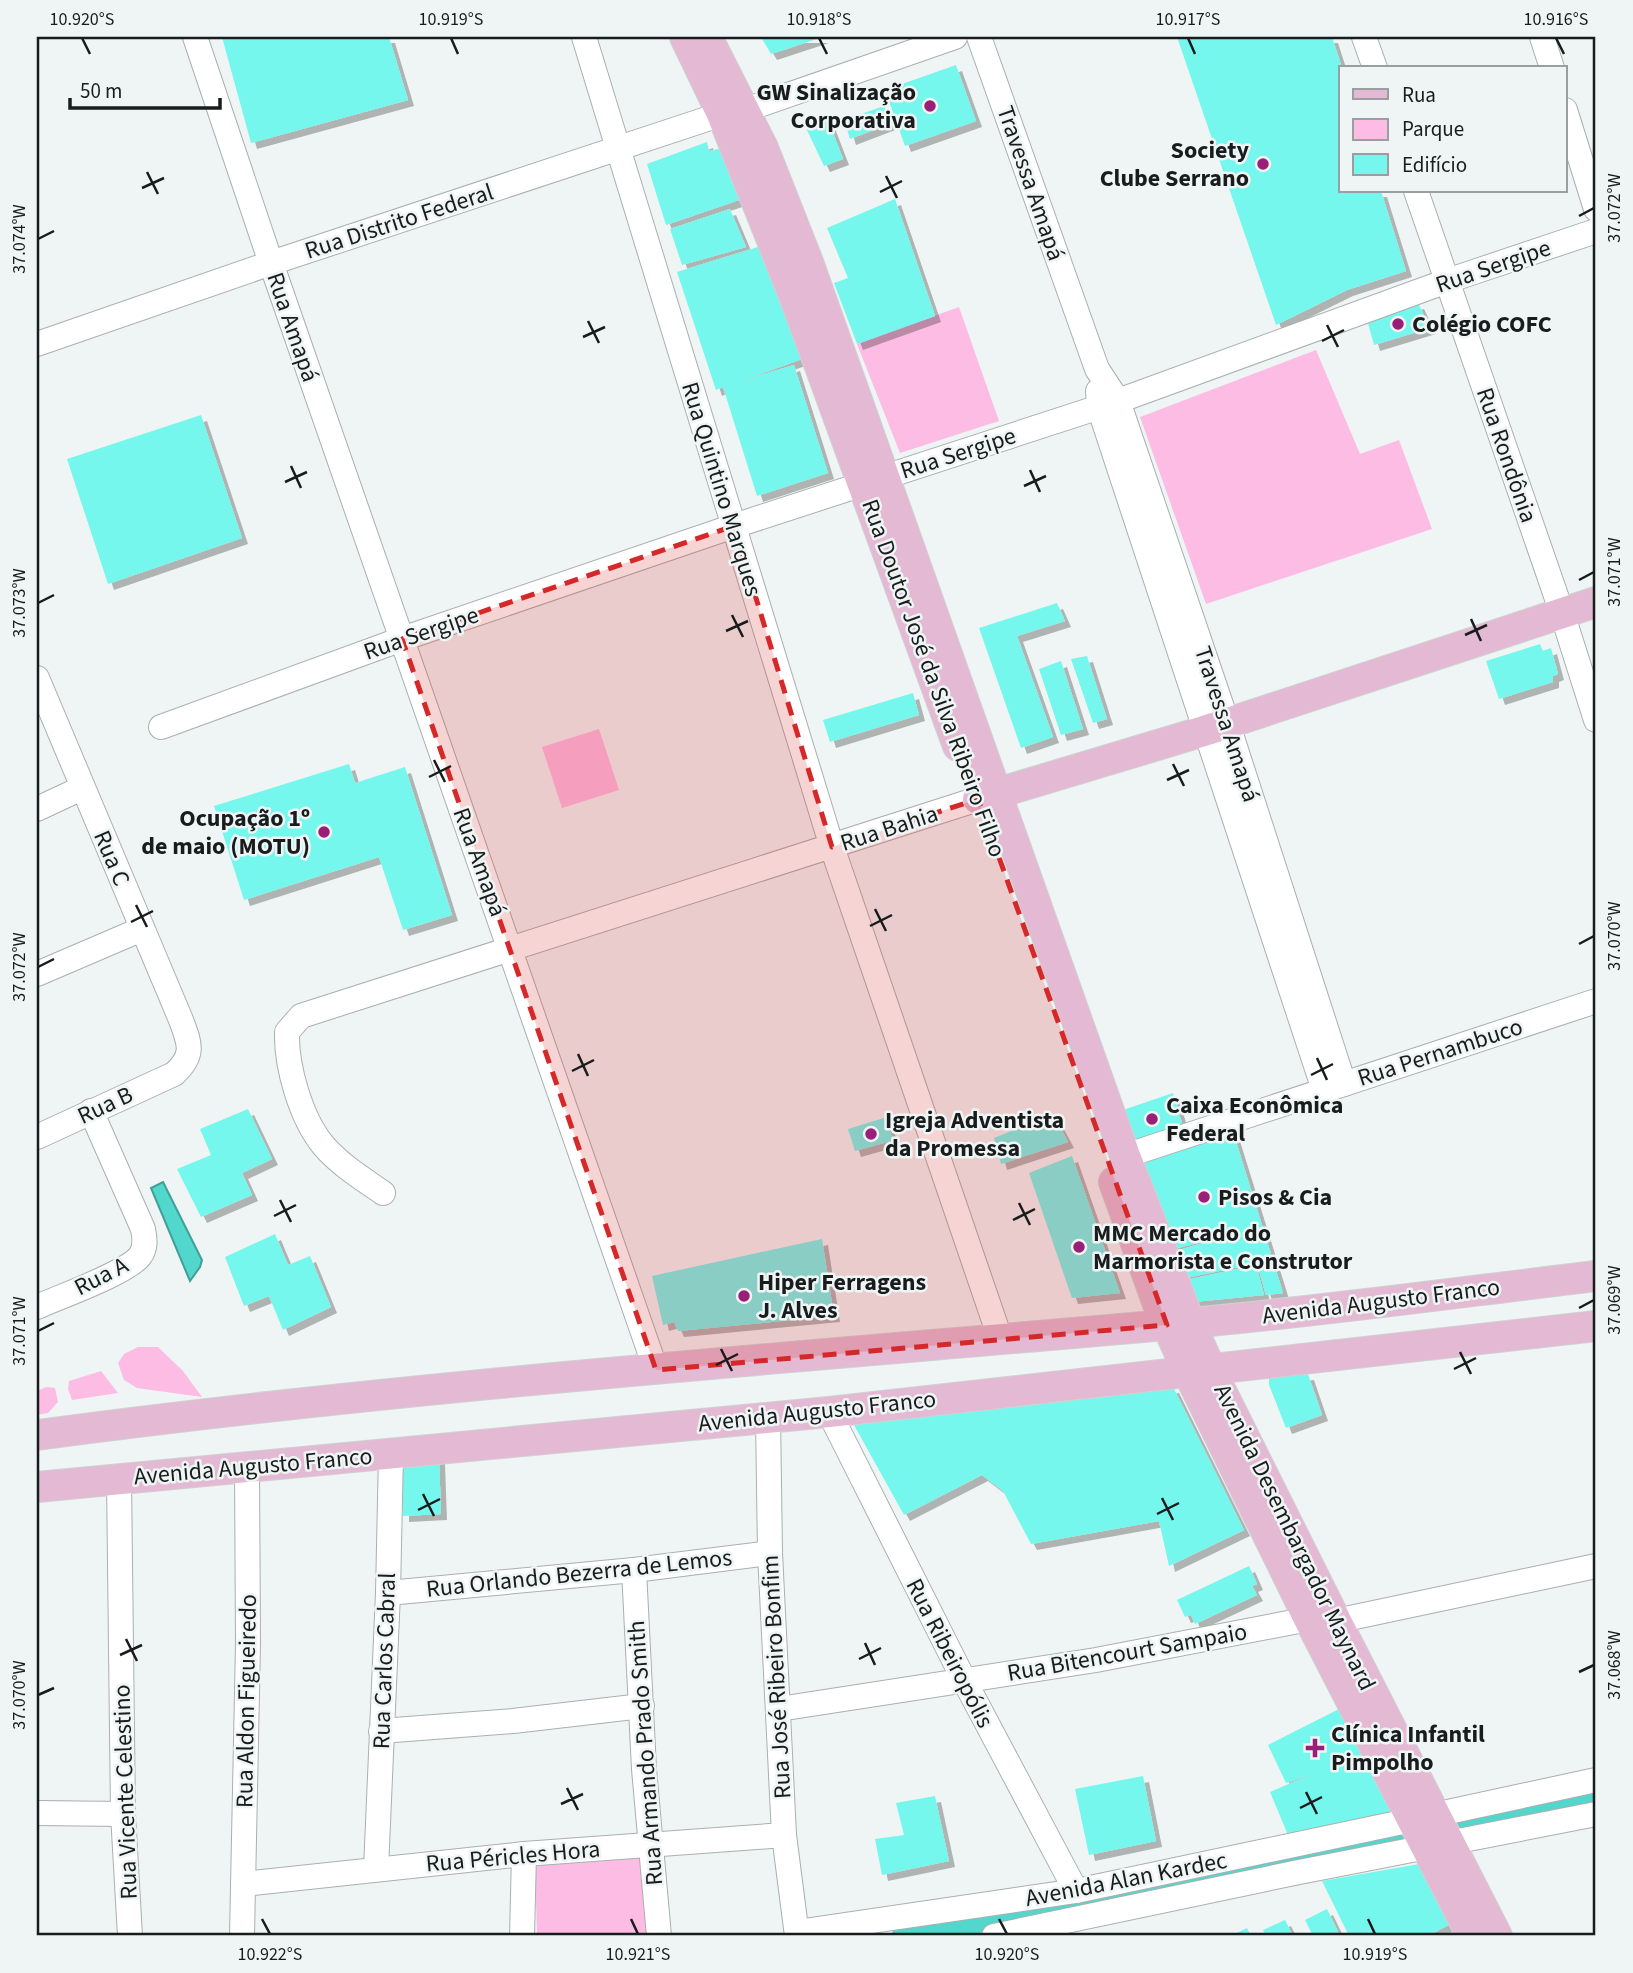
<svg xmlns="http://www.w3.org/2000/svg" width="1633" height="1973" viewBox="0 0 1633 1973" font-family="'Source Sans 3',sans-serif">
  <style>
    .green { fill: #fdbce4 }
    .water { fill: #52d7cd; stroke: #419f98; stroke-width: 2 }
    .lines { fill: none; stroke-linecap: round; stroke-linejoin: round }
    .canal { stroke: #52d7cd; stroke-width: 21 }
    .building { fill: #76f7ed; filter: url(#shadow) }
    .minor-casing { stroke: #a9b0af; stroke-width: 26 }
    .major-casing { stroke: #d1d2d2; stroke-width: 32 }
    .minor { stroke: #fff; stroke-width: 24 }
    .major { stroke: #e3b9d3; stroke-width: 30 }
    .marked { fill: #d62828; fill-opacity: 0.2; stroke: #d62828; stroke-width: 5; stroke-dasharray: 14 9; stroke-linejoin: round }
    .ticks { fill: none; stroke: #191c1c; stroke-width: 2.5 }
    .poi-dot { fill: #9a1f78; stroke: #eef5f4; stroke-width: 2.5 }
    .labels { text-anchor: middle; stroke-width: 5; stroke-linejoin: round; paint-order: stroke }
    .poi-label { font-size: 24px; font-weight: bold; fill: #191c1c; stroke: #eef5f4; text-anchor: start }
    .street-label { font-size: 24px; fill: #191c1c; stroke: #eef5f4 }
    .neatline { fill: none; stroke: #191c1c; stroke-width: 2.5 }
    .ticks-label { font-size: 18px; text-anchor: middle; fill: #191c1c }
  </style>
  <defs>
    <filter id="shadow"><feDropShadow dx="6" dy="6" stdDeviation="0" flood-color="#0004"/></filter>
  </defs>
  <rect width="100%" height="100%" fill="#eef5f4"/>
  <g class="green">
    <polygon points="959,307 999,421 900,453 857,344"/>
    <polygon points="1316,350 1360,454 1399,440 1432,529 1206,604 1140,417"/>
    <polygon points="599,729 619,790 562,808 542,747"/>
    <polygon points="138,1347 158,1347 183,1371 202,1397 137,1388 124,1380 118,1363 124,1354"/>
    <polygon points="101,1371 118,1393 72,1400 68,1389 69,1381"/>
    <polygon points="46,1387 55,1388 58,1402 48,1413 37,1415 37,1391"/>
    <polygon points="647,1857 654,1936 537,1936 535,1862"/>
  </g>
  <polygon class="water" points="163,1182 202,1260 200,1267 190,1281 151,1188"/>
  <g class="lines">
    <g class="canal">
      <polyline points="1466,1825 1596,1798"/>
      <polyline points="902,1936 1083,1904 1405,1837"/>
    </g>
  </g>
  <g class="building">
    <polygon points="222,37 389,37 408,100 251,143"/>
    <polygon points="761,37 823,37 771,54"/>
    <polygon points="1177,37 1332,37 1342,68 1341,191 1381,191 1406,271 1347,290 1276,325"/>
    <polygon points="956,65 976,121 905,146 885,90"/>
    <polygon points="884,106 892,123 850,139 844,120"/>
    <polygon points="828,120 843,159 824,166 806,128"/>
    <polygon points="707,142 709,151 722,148 742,199 666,225 647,164"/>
    <polygon points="895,199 935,316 857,344 834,283 848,278 827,228"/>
    <polygon points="730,209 746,247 682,265 670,229"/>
    <polygon points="758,247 802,359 738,382 794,365 828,473 757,496 723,387 716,390 677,272"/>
    <polygon points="1418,303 1430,328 1374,345 1367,320"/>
    <polygon points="201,415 242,538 108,584 67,459"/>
    <polygon points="1057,603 1065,621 1017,636 1053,737 1021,748 979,628"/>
    <polygon points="1540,644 1543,651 1551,648 1558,674 1553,676 1553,682 1499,699 1486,661"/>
    <polygon points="1087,656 1107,719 1093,723 1071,659"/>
    <polygon points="1061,661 1083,729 1061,735 1039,669"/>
    <polygon points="913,693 919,715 830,742 823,720"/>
    <polygon points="349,764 355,783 405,767 452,915 403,930 379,857 244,900 214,806"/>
    <polygon points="1173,1093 1183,1127 1131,1143 1120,1111"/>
    <polygon points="248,1109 272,1159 242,1173 252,1195 201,1217 177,1169 211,1155 200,1129"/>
    <polygon points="1053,1114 1068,1142 1001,1164 994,1138"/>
    <polygon points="884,1118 894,1140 855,1151 848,1129"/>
    <polygon points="1233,1132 1283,1293 1266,1295 1257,1263 1186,1278 1176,1251 1236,1233 1174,1249 1142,1164"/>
    <polygon points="1072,1156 1120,1293 1072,1298 1029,1173"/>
    <polygon points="275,1234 288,1265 310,1256 331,1307 283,1330 269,1296 244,1306 225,1257"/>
    <polygon points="822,1239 834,1316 678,1331 674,1322 663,1325 652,1276"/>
    <polygon points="1256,1265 1264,1295 1193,1302 1186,1280"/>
    <polygon points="1308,1374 1322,1415 1286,1428 1269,1385 1269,1378"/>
    <polygon points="1173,1387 1244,1530 1169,1566 1159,1521 1031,1544 1003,1491 982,1475 904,1515 854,1425"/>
    <polygon points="439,1458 441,1514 403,1516 403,1460"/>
    <polygon points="1249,1566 1257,1584 1252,1586 1257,1595 1195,1624 1191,1615 1185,1617 1177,1600"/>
    <polygon points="1341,1708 1392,1812 1288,1835 1270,1792 1314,1773 1286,1783 1268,1745"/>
    <polygon points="1143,1776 1156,1841 1089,1855 1075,1789"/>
    <polygon points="935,1796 949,1861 882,1875 875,1839 904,1835 896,1803"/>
    <polygon points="1419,1864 1452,1923 1428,1936 1349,1936 1322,1881"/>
    <polygon points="1327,1909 1340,1936 1313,1936 1305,1920"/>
    <polygon points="1285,1920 1293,1936 1266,1936 1263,1930"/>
    <polygon points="1247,1928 1251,1936 1230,1936"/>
  </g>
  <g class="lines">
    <defs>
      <g id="minor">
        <polyline points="195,37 271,263 656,1370"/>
        <polyline points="584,37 832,847 1000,1338"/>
        <polyline points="979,37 1097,369 1118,401 1227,722 1344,1084"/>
        <polyline points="1364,37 1375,68"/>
        <polyline points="1542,37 1552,68"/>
        <polyline points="745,110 955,37"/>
        <polyline points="1565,110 1596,209"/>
        <polyline points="1416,191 1562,613 1596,720"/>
        <polyline points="37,344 271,263 722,114"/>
        <polyline points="1098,391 1099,407 1324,1090"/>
        <path d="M 37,678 L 181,1020 C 190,1044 195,1055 174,1074 L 37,1137"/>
        <polyline points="161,727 402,639 734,526 1118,401 1447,281 1596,231"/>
        <polyline points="37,809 82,788"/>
        <polyline points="37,974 142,929"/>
        <polyline points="1125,1156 1596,1001"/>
        <path d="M 383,1193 C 363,1179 340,1165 323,1145 C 301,1118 286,1067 287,1032 L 301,1016 L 978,799"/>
        <path d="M 37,1307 C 59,1297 127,1273 140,1256 C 146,1248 145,1239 143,1229 L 91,1111"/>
        <polyline points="829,1412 964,1680 1076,1891"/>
        <polyline points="768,1416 770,1553 784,1835 797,1936"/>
        <polyline points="119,1479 123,1814 130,1936"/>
        <polyline points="634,1570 644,1769 659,1936"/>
        <polyline points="388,1593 634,1570 770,1553"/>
        <polyline points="1336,1621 1596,1566"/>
        <polyline points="779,1709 1096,1660 1309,1619"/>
        <polyline points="381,1731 513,1721 642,1706"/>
        <polyline points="37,1813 123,1814"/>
        <polyline points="1434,1815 1596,1780"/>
        <polyline points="1448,1843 1596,1814"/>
        <polyline points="376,1869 388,1593 391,1453"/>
        <polyline points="243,1884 524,1854 784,1835"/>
        <polyline points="797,1932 1076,1891 1412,1820"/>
        <polyline points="242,1936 248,1643 247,1467"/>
        <polyline points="522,1936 524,1854"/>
        <polyline points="994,1936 1299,1872 1427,1847"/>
      </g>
      <g id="major">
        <polyline points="685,37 722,114 798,306 958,746"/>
        <polyline points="707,37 763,148 808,262 1125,1156 1190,1323 1218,1385 1336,1621 1497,1936"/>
        <polyline points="978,799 1204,731 1596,602"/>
        <polyline points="1114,1182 1159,1307 1187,1370 1309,1619 1472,1936"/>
        <path d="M 37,1435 C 419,1384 805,1357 1189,1323 C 1325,1311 1461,1292 1596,1276"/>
        <polyline points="37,1487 829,1412 1596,1326"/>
      </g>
    </defs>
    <use href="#minor" class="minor-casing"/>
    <use href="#major" class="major-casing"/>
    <use href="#minor" class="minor"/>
    <use href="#major" class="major"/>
  </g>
  <path class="marked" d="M 734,526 L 832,847 L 978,799 L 1167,1325 L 656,1370 L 402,639 Z"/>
  <path class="ticks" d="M 82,38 L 90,54M 451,38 L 458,54M 819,38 L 827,54M 1188,38 L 1195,54M 1556,38 L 1564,54M 147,172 L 158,194M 886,176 L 897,198M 142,188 L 164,178M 880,192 L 902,181M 1579,216 L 1594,208M 38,239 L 54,231M 588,321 L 599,343M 1327,325 L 1338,347M 583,337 L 605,327M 1322,341 L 1344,330M 291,466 L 301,488M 1030,470 L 1040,492M 285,482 L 307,472M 1024,486 L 1046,476M 1579,580 L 1594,572M 38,603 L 54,595M 732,615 L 743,637M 1471,619 L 1481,641M 726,631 L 748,621M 1465,635 L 1487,625M 434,760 L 445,782M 1173,764 L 1184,786M 429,777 L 451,766M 1167,780 L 1189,770M 136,905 L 147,927M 875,909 L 886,931M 131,922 L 153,911M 870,926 L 892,915M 1579,944 L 1594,936M 38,967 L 54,959M 578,1054 L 588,1076M 1317,1058 L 1327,1080M 572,1071 L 594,1060M 1311,1075 L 1333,1064M 280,1200 L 291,1222M 1019,1203 L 1030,1225M 274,1216 L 296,1205M 1013,1220 L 1035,1209M 1579,1308 L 1594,1300M 38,1331 L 54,1323M 721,1349 L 732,1371M 1460,1352 L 1471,1374M 716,1365 L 738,1354M 1454,1369 L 1476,1358M 423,1494 L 434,1516M 1162,1498 L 1173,1520M 418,1510 L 440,1499M 1157,1514 L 1179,1503M 126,1639 L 137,1661M 865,1643 L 875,1665M 120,1655 L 142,1645M 859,1659 L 881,1648M 1579,1672 L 1594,1665M 38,1695 L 54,1688M 567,1788 L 578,1810M 1306,1792 L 1317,1814M 561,1804 L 583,1794M 1300,1808 L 1322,1797M 262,1919 L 270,1934M 631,1919 L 638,1934M 999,1919 L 1007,1934M 1368,1919 L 1375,1934"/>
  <g class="poi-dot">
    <circle cx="930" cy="106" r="7"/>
    <circle cx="1263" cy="164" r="7"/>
    <circle cx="1398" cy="324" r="7"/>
    <circle cx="324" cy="832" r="7"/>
    <circle cx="1152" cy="1119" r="7"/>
    <circle cx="871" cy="1134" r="7"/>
    <circle cx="1204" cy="1197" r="7"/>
    <circle cx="1079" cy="1247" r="7"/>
    <circle cx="744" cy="1296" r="7"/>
    <path d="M1311.5 1737.5h7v7h7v7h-7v7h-7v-7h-7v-7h7z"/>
  </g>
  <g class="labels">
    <g class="poi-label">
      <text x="916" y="100" text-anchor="end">GW Sinalização<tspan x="916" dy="28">Corporativa</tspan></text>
      <text x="1249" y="158" text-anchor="end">Society<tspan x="1249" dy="28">Clube Serrano</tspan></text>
      <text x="1412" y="332">Colégio COFC</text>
      <text x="310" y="826" text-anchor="end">Ocupação 1º<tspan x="310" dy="28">de maio (MOTU)</tspan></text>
      <text x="1166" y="1113">Caixa Econômica<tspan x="1166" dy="28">Federal</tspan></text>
      <text x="885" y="1128">Igreja Adventista<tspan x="885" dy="28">da Promessa</tspan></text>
      <text x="1218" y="1205">Pisos &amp; Cia</text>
      <text x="1093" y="1241">MMC Mercado do<tspan x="1093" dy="28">Marmorista e Construtor</tspan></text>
      <text x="758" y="1290">Hiper Ferragens<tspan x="758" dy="28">J. Alves</tspan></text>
      <text x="1331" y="1742">Clínica Infantil<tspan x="1331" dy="28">Pimpolho</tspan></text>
    </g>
    <g class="street-label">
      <text transform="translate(1031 183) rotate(71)" y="8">Travessa Amapá</text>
      <text transform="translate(399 221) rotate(-18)" y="8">Rua Distrito Federal</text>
      <text transform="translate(1493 266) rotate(-19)" y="8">Rua Sergipe</text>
      <text transform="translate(293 327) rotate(71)" y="8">Rua Amapá</text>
      <text transform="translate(958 453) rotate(-18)" y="8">Rua Sergipe</text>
      <text transform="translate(1507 455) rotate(71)" y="8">Rua Rondônia</text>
      <text transform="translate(722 489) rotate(73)" y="8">Rua Quintino Marques</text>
      <text transform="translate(421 633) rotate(-19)" y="8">Rua Sergipe</text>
      <text transform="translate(934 678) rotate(70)" y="8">Rua Doutor José da Silva Ribeiro Filho</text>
      <text transform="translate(1227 724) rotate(72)" y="8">Travessa Amapá</text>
      <text transform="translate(889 828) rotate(-18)" y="8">Rua Bahia</text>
      <text transform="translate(112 858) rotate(67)" y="8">Rua C</text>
      <text transform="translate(480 862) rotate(70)" y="8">Rua Amapá</text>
      <text transform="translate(1440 1052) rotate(-18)" y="8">Rua Pernambuco</text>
      <text transform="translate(105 1105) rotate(-25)" y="8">Rua B</text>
      <text transform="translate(101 1276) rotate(-27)" y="8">Rua A</text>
      <text transform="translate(1381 1301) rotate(-7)" y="8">Avenida Augusto Franco</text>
      <text transform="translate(817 1411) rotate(-6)" y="8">Avenida Augusto Franco</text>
      <text transform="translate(253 1466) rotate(-5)" y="8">Avenida Augusto Franco</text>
      <text transform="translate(1295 1537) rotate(64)" y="8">Avenida Desembargador Maynard</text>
      <text transform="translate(579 1573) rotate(-6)" y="8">Rua Orlando Bezerra de Lemos</text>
      <text transform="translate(1127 1652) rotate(-10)" y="8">Rua Bitencourt Sampaio</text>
      <text transform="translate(950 1653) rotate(63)" y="8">Rua Ribeiropólis</text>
      <text transform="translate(384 1661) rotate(-88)" y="8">Rua Carlos Cabral</text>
      <text transform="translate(776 1677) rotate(-93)" y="8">Rua José Ribeiro Bonfim</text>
      <text transform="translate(246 1701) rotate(-89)" y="8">Rua Aldon Figueiredo</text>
      <text transform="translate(645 1753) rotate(-94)" y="8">Rua Armando Prado Smith</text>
      <text transform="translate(125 1792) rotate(-92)" y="8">Rua Vicente Celestino</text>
      <text transform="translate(513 1856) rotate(-5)" y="8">Rua Péricles Hora</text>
      <text transform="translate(1126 1879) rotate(-11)" y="8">Avenida Alan Kardec</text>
    </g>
  </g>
  <rect width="1633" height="1973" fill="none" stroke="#eef5f4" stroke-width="77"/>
  <rect x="1339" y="66" width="228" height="126" fill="#eef5f4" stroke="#999e9e" stroke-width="2"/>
  <rect x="1353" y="89" width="35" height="10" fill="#e3b9d3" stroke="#999e9e" stroke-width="2"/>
  <text x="1402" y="102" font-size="21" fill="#191c1c">Rua</text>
  <rect x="1353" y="119" width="35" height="21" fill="#fdbce4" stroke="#999e9e" stroke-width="2"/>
  <text x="1402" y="136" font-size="21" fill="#191c1c">Parque</text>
  <rect x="1353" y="154" width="35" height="21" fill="#76f7ed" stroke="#999e9e" stroke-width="2"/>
  <text x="1402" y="172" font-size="21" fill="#191c1c">Edifício</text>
  <path d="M70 98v10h150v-10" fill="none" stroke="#191c1c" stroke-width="3.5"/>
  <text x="80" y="98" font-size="21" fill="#191c1c" stroke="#eef5f4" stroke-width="5" paint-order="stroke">50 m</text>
  <rect x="38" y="38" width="1556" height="1896" class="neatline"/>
  <g class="ticks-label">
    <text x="82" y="25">10.920°S</text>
    <text x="451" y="25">10.919°S</text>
    <text x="819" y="25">10.918°S</text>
    <text x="1188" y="25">10.917°S</text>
    <text x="1556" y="25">10.916°S</text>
    <text transform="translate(1614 208) rotate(-90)" y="6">37.072°W</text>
    <text transform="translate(19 239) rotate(-90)" y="6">37.074°W</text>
    <text transform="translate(1614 572) rotate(-90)" y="6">37.071°W</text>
    <text transform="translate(19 603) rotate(-90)" y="6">37.073°W</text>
    <text transform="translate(1614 936) rotate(-90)" y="6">37.070°W</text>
    <text transform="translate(19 967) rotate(-90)" y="6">37.072°W</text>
    <text transform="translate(1614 1300) rotate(-90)" y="6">37.069°W</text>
    <text transform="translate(19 1331) rotate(-90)" y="6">37.071°W</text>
    <text transform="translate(1614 1665) rotate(-90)" y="6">37.068°W</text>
    <text transform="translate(19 1695) rotate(-90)" y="6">37.070°W</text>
    <text x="270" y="1960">10.922°S</text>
    <text x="638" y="1960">10.921°S</text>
    <text x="1007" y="1960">10.920°S</text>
    <text x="1375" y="1960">10.919°S</text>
  </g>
</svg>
